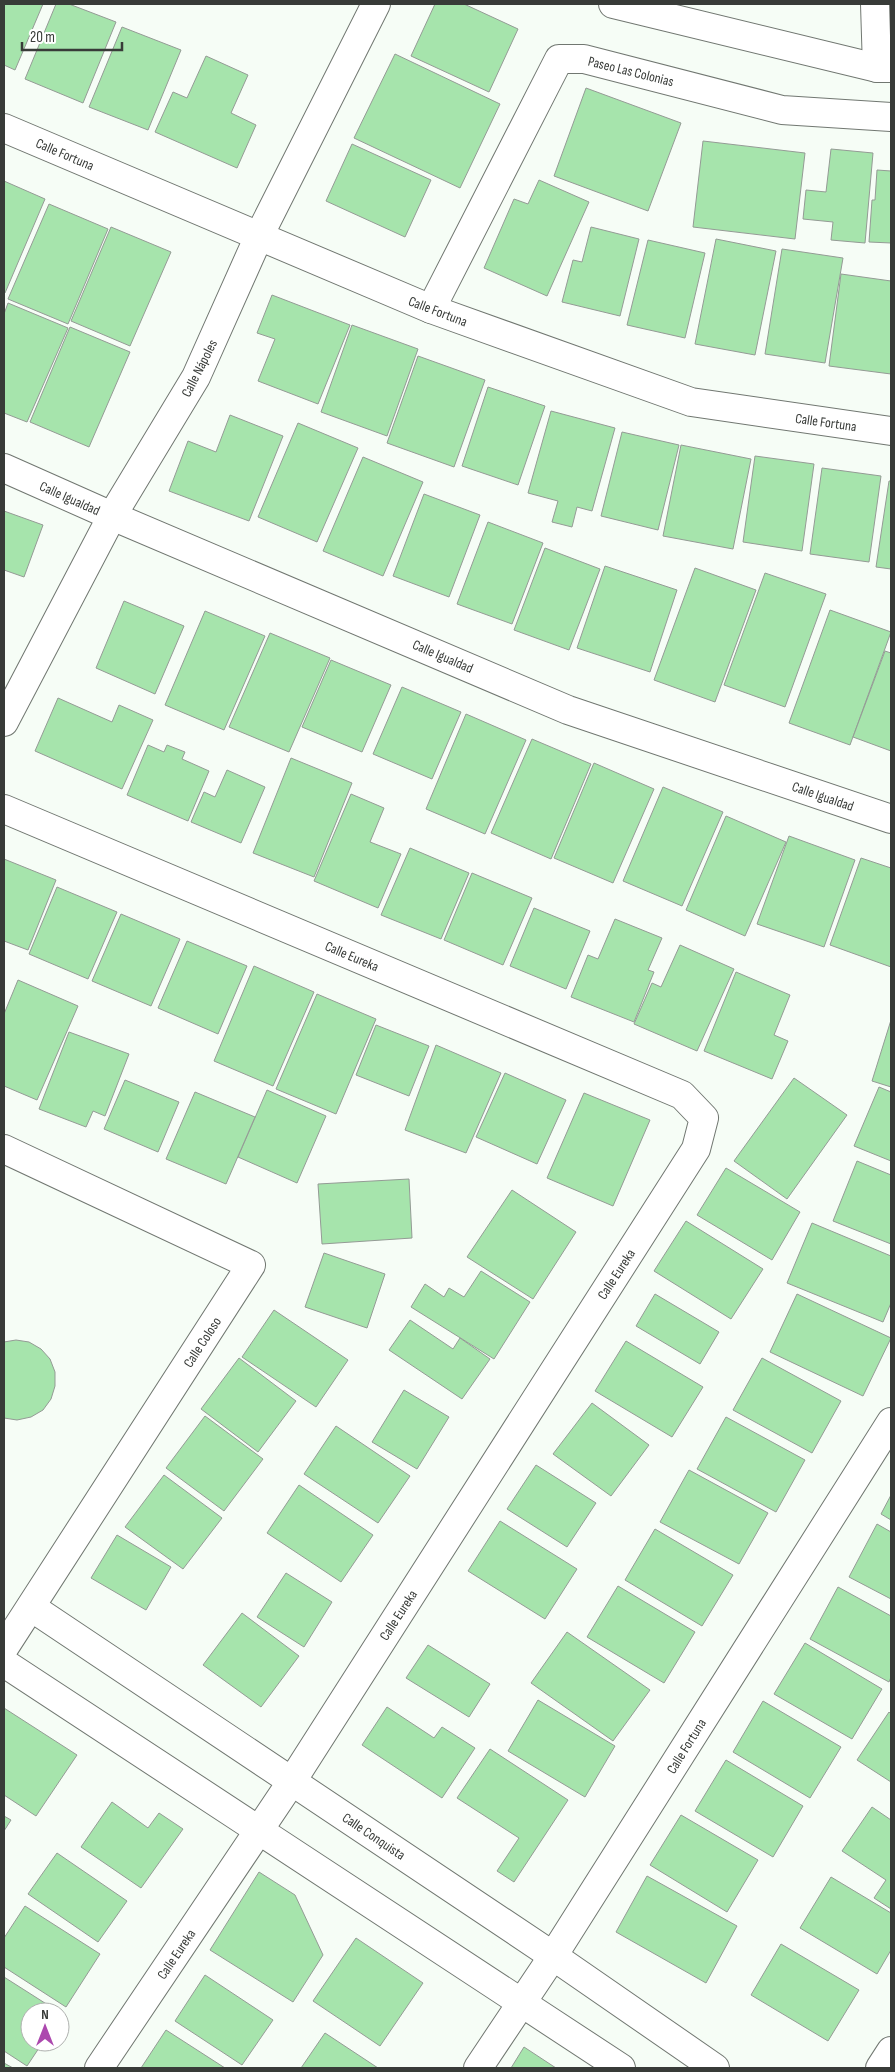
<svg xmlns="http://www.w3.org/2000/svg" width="895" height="2072" viewBox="0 0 895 2072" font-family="'Sofia Sans Condensed',sans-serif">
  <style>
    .building { fill: #a6e4ac; stroke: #949b95 }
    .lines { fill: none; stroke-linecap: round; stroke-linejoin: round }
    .minor-casing { stroke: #717771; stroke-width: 30 }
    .primary-casing { stroke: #717771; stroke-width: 30 }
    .minor { stroke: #fff; stroke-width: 28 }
    .primary { stroke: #fff; stroke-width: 28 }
    .labels { text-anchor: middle; stroke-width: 4; stroke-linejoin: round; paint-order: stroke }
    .street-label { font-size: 14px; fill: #383b38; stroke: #fff }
  </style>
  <rect width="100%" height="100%" fill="#f6fdf6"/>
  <g class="building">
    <polygon points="4,4 43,4 15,70 4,65"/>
    <polygon points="56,4 69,4 116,22 83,103 25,79"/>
    <polygon points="435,4 464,4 518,29 489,92 411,56"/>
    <polygon points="122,27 181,50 148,130 89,107"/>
    <polygon points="395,54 500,104 460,188 354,138"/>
    <polygon points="206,56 248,75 231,113 256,125 237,168 155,132 173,92 187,98"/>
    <polygon points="586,88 681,123 648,211 554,176"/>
    <polygon points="703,141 805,153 795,239 693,227"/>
    <polygon points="352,144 431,180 405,237 326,201"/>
    <polygon points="831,149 873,153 865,243 831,240 833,222 803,219 806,190 826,192"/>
    <polygon points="877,170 891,171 891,243 869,242 872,200 875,200"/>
    <polygon points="539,180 589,202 547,296 484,268 514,199 528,204"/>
    <polygon points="4,181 45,199 5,293 4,293"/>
    <polygon points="49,204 108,229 68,324 8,299"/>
    <polygon points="111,227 171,252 130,346 71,321"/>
    <polygon points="591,227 639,239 620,316 562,302 573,260 582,262"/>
    <polygon points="716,239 776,251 755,355 695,344"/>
    <polygon points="648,240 705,253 685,338 627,325"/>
    <polygon points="782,249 843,258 825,363 765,354"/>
    <polygon points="841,274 891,281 891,374 829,366"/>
    <polygon points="272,295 350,325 318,404 258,381 275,339 257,333"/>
    <polygon points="8,303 68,328 27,422 4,413 4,314"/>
    <polygon points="352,325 418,349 387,436 321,412"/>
    <polygon points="70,327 130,352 89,447 30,422"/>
    <polygon points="418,356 485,380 454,467 387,443"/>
    <polygon points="488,387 545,406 518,485 462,466"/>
    <polygon points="551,411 615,428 592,511 577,507 572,527 552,522 558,501 528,493"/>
    <polygon points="230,415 283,436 249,521 169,491 188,441 216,452"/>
    <polygon points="298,423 358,448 317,542 258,517"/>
    <polygon points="622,432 679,445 658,530 601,516"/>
    <polygon points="681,445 751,459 733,549 663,536"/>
    <polygon points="755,456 814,464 802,551 743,542"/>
    <polygon points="363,457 423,482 383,576 323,551"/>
    <polygon points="822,468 881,476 869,562 810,554"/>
    <polygon points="889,481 891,481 891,569 876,567"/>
    <polygon points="424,494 480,515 449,597 393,576"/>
    <polygon points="4,511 43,525 24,577 4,570"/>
    <polygon points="488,522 543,543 512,624 457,604"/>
    <polygon points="545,548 600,569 569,650 514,630"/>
    <polygon points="605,566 677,590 650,672 577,648"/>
    <polygon points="695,568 756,590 715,702 654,680"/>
    <polygon points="765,573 826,594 785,707 724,685"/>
    <polygon points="124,601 184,626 155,694 96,668"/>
    <polygon points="830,610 891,632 850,745 789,723"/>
    <polygon points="205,611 265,636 224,730 165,705"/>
    <polygon points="270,633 330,658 289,752 229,727"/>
    <polygon points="885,651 891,653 891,751 853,737"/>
    <polygon points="331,660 391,685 362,752 302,727"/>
    <polygon points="402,687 461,712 432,779 373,754"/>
    <polygon points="58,698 112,722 119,705 153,720 122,789 35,751"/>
    <polygon points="466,714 526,740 485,834 426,809"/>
    <polygon points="532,739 591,764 551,859 491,833"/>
    <polygon points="148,745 164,752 167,745 185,752 182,759 209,771 188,821 127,795"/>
    <polygon points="291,758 352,783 314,877 253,853"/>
    <polygon points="594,763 654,789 613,883 554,858"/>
    <polygon points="227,770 265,787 241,843 191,822 204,792 215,797"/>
    <polygon points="663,787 723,812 682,906 623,881"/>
    <polygon points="351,794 384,808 370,842 401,854 378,908 314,881"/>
    <polygon points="726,816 786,842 745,936 686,910"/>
    <polygon points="789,836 855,860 824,947 757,924"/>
    <polygon points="410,848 469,873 441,939 381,915"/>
    <polygon points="861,858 891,868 891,967 830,945"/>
    <polygon points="4,859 56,880 28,950 4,941"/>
    <polygon points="472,873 532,898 503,965 444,940"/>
    <polygon points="57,887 117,912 88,979 29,954"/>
    <polygon points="534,908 590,931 566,989 510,966"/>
    <polygon points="121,914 180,939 151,1006 92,981"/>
    <polygon points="615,919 662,938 648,970 654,972 634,1022 571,997 588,955 598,959"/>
    <polygon points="187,941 247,966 218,1034 158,1008"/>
    <polygon points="680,945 734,969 697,1051 634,1024 652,983 661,987"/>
    <polygon points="254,966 314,992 273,1086 214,1061"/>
    <polygon points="736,972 790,995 774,1035 788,1041 772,1079 704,1051"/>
    <polygon points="18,980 78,1006 37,1100 4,1086 4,1014"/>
    <polygon points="317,994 376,1019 336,1114 276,1089"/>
    <polygon points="891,1020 891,1087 872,1081"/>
    <polygon points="376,1025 429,1046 409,1096 356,1075"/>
    <polygon points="69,1032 129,1054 105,1116 93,1111 86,1127 39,1109"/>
    <polygon points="436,1045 501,1073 466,1153 405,1130"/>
    <polygon points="505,1073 566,1100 537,1164 476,1137"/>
    <polygon points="794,1078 847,1115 787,1199 734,1161"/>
    <polygon points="125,1080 179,1102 158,1152 104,1129"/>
    <polygon points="879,1087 891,1092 891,1161 854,1146"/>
    <polygon points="267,1090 326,1116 297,1183 238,1157"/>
    <polygon points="195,1092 255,1117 226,1184 166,1159"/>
    <polygon points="584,1093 650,1120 613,1206 547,1178"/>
    <polygon points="857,1161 891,1175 891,1244 833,1221"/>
    <polygon points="726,1168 800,1212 772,1260 697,1215"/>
    <polygon points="409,1179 412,1238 322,1244 318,1184"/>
    <polygon points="512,1190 576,1232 533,1299 467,1257"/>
    <polygon points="686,1221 763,1269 731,1319 654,1271"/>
    <polygon points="812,1223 891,1256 891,1303 883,1322 787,1283"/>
    <polygon points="324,1253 385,1274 367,1328 305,1307"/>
    <polygon points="481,1271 530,1302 494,1359 411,1307 425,1284 444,1297 449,1288 464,1297"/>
    <polygon points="655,1294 719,1332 700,1364 636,1326"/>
    <polygon points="797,1294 891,1338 863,1396 770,1352"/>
    <polygon points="274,1310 348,1360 316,1407 242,1357"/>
    <polygon points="410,1320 453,1349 460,1338 490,1359 462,1399 389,1350"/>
    <polygon points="16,1340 29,1342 41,1349 50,1359 55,1372 55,1386 51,1399 43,1410 31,1417 17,1420 4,1418 4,1342"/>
    <polygon points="626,1341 703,1387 672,1437 595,1391"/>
    <polygon points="239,1358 296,1401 258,1452 201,1409"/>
    <polygon points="762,1358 841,1401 812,1453 733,1410"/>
    <polygon points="404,1390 449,1417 417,1469 372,1442"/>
    <polygon points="592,1403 649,1445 611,1496 553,1454"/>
    <polygon points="205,1416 263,1459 224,1511 166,1468"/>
    <polygon points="726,1417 805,1460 776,1512 697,1469"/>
    <polygon points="336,1426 410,1476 378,1523 304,1474"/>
    <polygon points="536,1465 596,1503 567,1547 507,1509"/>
    <polygon points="689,1470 768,1513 739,1564 660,1522"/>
    <polygon points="164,1475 222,1518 183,1569 125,1527"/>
    <polygon points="299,1485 373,1535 341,1582 267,1533"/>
    <polygon points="891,1495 891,1520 881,1514"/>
    <polygon points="500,1521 577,1569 545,1619 468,1571"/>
    <polygon points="877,1524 891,1532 891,1599 849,1577"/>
    <polygon points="655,1529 733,1575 702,1626 625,1580"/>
    <polygon points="117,1535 171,1567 146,1610 91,1578"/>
    <polygon points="286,1573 332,1602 304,1647 257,1617"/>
    <polygon points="618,1586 695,1632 664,1683 587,1637"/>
    <polygon points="838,1587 891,1616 891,1677 889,1682 810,1639"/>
    <polygon points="242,1613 299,1656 261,1707 203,1665"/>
    <polygon points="567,1632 650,1690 613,1741 531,1683"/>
    <polygon points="805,1643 882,1689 852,1739 774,1694"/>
    <polygon points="428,1645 490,1684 469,1717 406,1678"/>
    <polygon points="538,1700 615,1746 585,1797 508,1751"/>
    <polygon points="763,1701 841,1747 810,1798 733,1752"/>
    <polygon points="387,1707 434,1738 442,1727 475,1748 442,1798 362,1745"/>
    <polygon points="4,1708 77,1755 36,1816 4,1795"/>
    <polygon points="889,1712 891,1714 891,1782 857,1760"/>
    <polygon points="490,1749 568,1800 514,1882 497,1871 519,1838 457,1798"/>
    <polygon points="726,1760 803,1806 773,1857 695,1811"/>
    <polygon points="112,1802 148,1828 159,1813 183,1829 141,1888 81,1847"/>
    <polygon points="872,1807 891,1820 891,1909 874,1898 886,1880 842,1851"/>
    <polygon points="681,1815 758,1860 727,1912 650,1865"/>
    <polygon points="4,1816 11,1820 4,1831"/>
    <polygon points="57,1853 127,1901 98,1942 28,1894"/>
    <polygon points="259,1872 295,1895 323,1955 293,2002 210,1950"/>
    <polygon points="647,1876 737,1926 706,1983 616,1932"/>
    <polygon points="831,1877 891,1913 891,1950 877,1974 800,1928"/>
    <polygon points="25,1906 100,1954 66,2007 4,1967 4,1938"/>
    <polygon points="356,1938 423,1983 380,2046 313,2001"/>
    <polygon points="781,1944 859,1990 828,2041 751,1995"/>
    <polygon points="205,1975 273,2020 242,2065 175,2021"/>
    <polygon points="4,1977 59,2012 30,2012 30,2042 43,2042 27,2066 4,2051"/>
    <polygon points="166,2030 225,2068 141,2068"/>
    <polygon points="325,2033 378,2068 301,2068"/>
    <polygon points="524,2047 556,2068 511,2068"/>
    <polygon points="4,2063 13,2068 4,2068"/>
  </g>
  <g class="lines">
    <defs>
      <g id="minor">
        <polyline points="875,4 877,68"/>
        <polyline points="4,128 431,309 691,402 891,431"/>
        <polyline points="431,309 559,59 584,59 782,110 891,117"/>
        <polyline points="4,468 112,516 568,710 891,819"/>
        <polyline points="4,722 112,516 196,377 259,236 376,4"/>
        <polyline points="4,809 682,1095 704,1118 696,1149 292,1781 99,2068"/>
        <polyline points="4,1149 251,1265 4,1648"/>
        <polyline points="31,1607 553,1956 715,2068"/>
        <polyline points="4,1663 621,2068"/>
        <polyline points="478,2068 553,1956 891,1422"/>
        <polyline points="880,2068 891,2051"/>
      </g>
      <polyline id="primary" points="613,4 877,68 891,68"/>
    </defs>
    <use href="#minor" class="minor-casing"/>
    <use href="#primary" class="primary-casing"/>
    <use href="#minor" class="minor"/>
    <use href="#primary" class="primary"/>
  </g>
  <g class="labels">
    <g class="street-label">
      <text transform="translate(631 71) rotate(14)" y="5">Paseo Las Colonias</text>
      <text transform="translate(65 154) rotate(23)" y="5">Calle Fortuna</text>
      <text transform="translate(438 311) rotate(21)" y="5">Calle Fortuna</text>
      <text transform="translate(199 368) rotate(-63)" y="5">Calle Nápoles</text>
      <text transform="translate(826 422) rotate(8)" y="5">Calle Fortuna</text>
      <text transform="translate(70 498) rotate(24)" y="5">Calle Igualdad</text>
      <text transform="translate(443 656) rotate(23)" y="5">Calle Igualdad</text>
      <text transform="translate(823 796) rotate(19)" y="5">Calle Igualdad</text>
      <text transform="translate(352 956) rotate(23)" y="5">Calle Eureka</text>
      <text transform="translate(616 1274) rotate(-57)" y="5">Calle Eureka</text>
      <text transform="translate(202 1342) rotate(-57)" y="5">Calle Coloso</text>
      <text transform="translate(398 1615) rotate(-57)" y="5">Calle Eureka</text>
      <text transform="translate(686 1746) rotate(-58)" y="5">Calle Fortuna</text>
      <text transform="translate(374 1836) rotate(34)" y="5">Calle Conquista</text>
      <text transform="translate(176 1954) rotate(-56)" y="5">Calle Eureka</text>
    </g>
  </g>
  <rect width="895" height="2072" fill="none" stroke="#383b38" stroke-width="10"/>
  <g transform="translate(45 2027)"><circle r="24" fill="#ffffff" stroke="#afb1af"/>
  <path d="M0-4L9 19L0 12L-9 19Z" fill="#ac48ae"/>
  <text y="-8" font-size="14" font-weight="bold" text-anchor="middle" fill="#383b38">N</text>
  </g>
  <path d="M22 42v8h100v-8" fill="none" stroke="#383b38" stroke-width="2.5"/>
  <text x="30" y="42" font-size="15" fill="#383b38" stroke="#ffffff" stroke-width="4" paint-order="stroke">20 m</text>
</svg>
